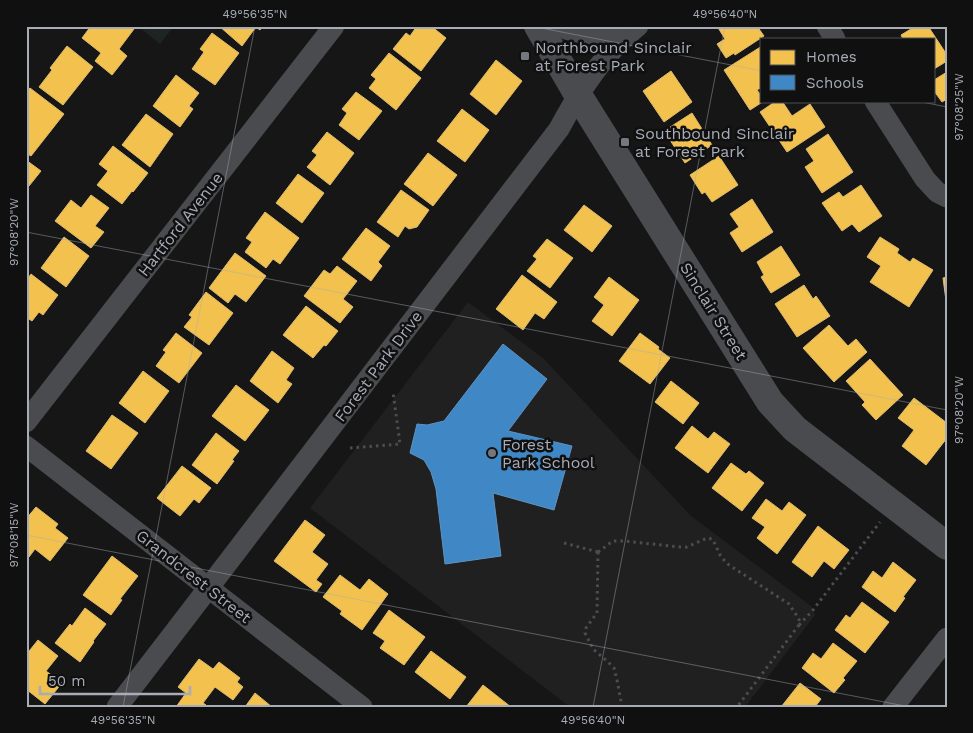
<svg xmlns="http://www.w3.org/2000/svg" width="973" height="733" viewBox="0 0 973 733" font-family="'Work Sans',sans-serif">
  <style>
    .built { fill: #202021 }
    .green { fill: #1e241f }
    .homes { fill: #f2c14e; stroke: #dcbb6d }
    .schools { fill: #3f88c5; stroke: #5e93c0 }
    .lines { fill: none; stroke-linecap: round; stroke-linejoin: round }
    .path { stroke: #4c4d50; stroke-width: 3; stroke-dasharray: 2.5 4; stroke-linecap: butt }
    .minor { stroke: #4a4b4e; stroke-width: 21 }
    .tertiary { stroke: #4a4b4e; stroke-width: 28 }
    .ticks { fill: none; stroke: #a7acb6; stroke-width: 1; stroke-opacity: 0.45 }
    .poi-dot { fill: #74787e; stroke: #101011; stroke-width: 2 }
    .labels { text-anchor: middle; stroke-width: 5; stroke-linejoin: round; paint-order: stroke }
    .poi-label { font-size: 16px; fill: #a7acb6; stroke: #101011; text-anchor: start }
    .street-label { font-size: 16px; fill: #a7acb6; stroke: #101011 }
    .neatline { fill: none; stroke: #a7acb6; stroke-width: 2 }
    .ticks-label { font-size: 12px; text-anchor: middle; fill: #a7acb6 }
  </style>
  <rect width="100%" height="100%" fill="#161616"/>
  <polygon class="built" points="468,302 544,359 690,515 811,606 815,615 745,707 570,707 310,508"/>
  <polygon class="green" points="138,26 174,26 160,44"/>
  <g class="homes">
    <polygon points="91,26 130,26 134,29 119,49 127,56 112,75 95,61 101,53 82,38"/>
    <polygon points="219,26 263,26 260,30 256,27 242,46"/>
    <polygon points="417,26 431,26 446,38 421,71 393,49 406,33 410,36"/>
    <polygon points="717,26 757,26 764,36 735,55 734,53 726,58 717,44 725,39"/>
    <polygon points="916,26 928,26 947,55 947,61 934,69 934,39 903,39 901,35"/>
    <polygon points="212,33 239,53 215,85 192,69 204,52 200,49"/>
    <polygon points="67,46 93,67 63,105 39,87 52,70 50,68"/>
    <polygon points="762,46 762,87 757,90 762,97 762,101 764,101 750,110 724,70"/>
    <polygon points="389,53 421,78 396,110 369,88 376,79 371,75"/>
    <polygon points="496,60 522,81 496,115 470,94"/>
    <polygon points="671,71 692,102 664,122 643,91"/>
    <polygon points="947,72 947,99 942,102 934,91 934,80"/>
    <polygon points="176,75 199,93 189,106 193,109 180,127 153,106"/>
    <polygon points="30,88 64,114 31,156 26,153 26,93"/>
    <polygon points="356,92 382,111 359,140 339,125 347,113 342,109"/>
    <polygon points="776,101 782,101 792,116 810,104 825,127 787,152 760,112"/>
    <polygon points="462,109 489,130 465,162 437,141"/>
    <polygon points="692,113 712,145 685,163 664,131"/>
    <polygon points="146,114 173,134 150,167 122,145"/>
    <polygon points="327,132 354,153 330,185 307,167 317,155 312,151"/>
    <polygon points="828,134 853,172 822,193 805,167 814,161 806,149"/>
    <polygon points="113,146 148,173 133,192 132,191 122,204 97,185 108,171 99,164"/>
    <polygon points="428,153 457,175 433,206 404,184"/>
    <polygon points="719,156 738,185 712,202 705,192 702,194 690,175"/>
    <polygon points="26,160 41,171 29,186 26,184"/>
    <polygon points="298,174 324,193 302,223 276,203"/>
    <polygon points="861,185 882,216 859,232 852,224 842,231 822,203 839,192 843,197"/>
    <polygon points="401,190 429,210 417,227 409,229 405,226 398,237 377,222"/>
    <polygon points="91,195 109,208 95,226 104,232 91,248 55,221 71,200 81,208"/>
    <polygon points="752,199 773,232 742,252 730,233 739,227 730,214"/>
    <polygon points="584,205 612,226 592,252 564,230"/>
    <polygon points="265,212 299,238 280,264 273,259 266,268 245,252 252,242 246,238"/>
    <polygon points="366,228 390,246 378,262 382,266 371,281 342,259"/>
    <polygon points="64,237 89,256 66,287 41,268"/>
    <polygon points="880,237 899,249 897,253 910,262 913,258 933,270 909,307 870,282 881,266 867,257"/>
    <polygon points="547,239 573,258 550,288 527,271 537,259 533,256"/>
    <polygon points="781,246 800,275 771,293 761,277 764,275 757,262"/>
    <polygon points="235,253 266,276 246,302 235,294 228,303 209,288"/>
    <polygon points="337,266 357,281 343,299 353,307 340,323 304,296 324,270 330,274"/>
    <polygon points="31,274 58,295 43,315 39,312 32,321 26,317 26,281"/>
    <polygon points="522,275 557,302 544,319 535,313 523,330 496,309"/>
    <polygon points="609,277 639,300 612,336 592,321 604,305 594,297"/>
    <polygon points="947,277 947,308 943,278"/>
    <polygon points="804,285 813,299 816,296 830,316 797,337 775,304"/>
    <polygon points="206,292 233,313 209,345 184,327 192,317 189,315"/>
    <polygon points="306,306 338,331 326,346 324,345 313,358 283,335"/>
    <polygon points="829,325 848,346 856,339 867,352 834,382 803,348"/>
    <polygon points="176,333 202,353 179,383 156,366 166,352 163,350"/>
    <polygon points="640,333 659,347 658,349 670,358 650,384 619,361"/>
    <polygon points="272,351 294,368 286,380 292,384 278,403 250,381"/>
    <polygon points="870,359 903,395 876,420 862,405 865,402 846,381"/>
    <polygon points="143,371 169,391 145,423 119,403"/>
    <polygon points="671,381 699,403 683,424 655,402"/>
    <polygon points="236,385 269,410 245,441 212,416"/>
    <polygon points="914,398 947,423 947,438 926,465 902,446 914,430 898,418"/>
    <polygon points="112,415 138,433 111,469 86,451"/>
    <polygon points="692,426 708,439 714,432 730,444 708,473 675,448"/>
    <polygon points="216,433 239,451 232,460 234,461 217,484 192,465"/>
    <polygon points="731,463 746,474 749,471 764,483 742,511 712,488"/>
    <polygon points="182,466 211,488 199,503 194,499 180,516 157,498"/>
    <polygon points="766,499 782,511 789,502 806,515 777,554 757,538 765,527 752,518"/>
    <polygon points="36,507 58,524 55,528 68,538 50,561 35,549 29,557 26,555 26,519"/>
    <polygon points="305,520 325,535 312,552 328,564 316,580 322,584 316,592 274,561"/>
    <polygon points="818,526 849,550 834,569 824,561 812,577 792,562"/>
    <polygon points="112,556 138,576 120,599 122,600 111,615 83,595"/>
    <polygon points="893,562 916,580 903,597 905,598 895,612 862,587 873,571 882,578"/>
    <polygon points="340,575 360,590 369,579 388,594 362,630 340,614 342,611 323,597"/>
    <polygon points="862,602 889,622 865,653 835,630 846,615 850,618"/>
    <polygon points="85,608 106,624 93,641 94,642 80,662 55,643 70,624 72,626"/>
    <polygon points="389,610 425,637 404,665 380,648 385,641 373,633"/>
    <polygon points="38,640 58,656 46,671 62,683 45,704 26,689 26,655"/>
    <polygon points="833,643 857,661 843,678 845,680 834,693 802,668 813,653 821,659"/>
    <polygon points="431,651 466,677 450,699 415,672"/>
    <polygon points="199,659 213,669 219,662 240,678 237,682 243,687 233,700 215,687 203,703 206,705 204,707 176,707 186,693 178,687"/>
    <polygon points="800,683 821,699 815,707 781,707"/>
    <polygon points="483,685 511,707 466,707"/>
    <polygon points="255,693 272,707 245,707"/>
  </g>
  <polygon class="schools" points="503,344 547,379 508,431 572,446 554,510 493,493 501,556 445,564 436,489 431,472 424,460 410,453 417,424 427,425 444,421"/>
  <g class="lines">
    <g class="path">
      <polyline points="350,448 400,444 393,392"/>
      <polyline points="564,543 598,552"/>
      <polyline points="598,552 613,541 624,541 680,547 687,547 707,538 712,539 715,544 721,557 729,565 789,604 799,619 799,625 737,707"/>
      <polyline points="598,552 597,613 586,628 585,633 593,649 607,661 614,668 617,680 622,707"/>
      <polyline points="799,625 813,610 880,522"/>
    </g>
    <g class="minor">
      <polyline points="827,26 835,39"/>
      <polyline points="875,101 925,179 937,192 947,197"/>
      <polyline points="26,422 334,26"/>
      <polyline points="26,446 362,707"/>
      <path d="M 117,707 L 190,612 L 559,129 C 575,99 593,70 617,45 C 623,38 631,32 638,26"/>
      <polyline points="893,707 947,638"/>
    </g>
    <g class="tertiary">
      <polyline points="538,26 578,95 770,402 795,429 947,546"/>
      <path d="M 568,26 C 583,31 600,32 614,26"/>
    </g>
  </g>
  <path class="ticks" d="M 531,26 L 762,71M 917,101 L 947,107M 26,232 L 947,410M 26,535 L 910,707M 123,707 L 255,26M 593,707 L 725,26"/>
  <g class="poi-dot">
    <rect x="520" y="51" width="10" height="10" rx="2.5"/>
    <rect x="620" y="137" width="10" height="10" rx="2.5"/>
    <circle cx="492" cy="453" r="5"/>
  </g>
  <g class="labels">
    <g class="poi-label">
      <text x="535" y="53">Northbound Sinclair<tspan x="535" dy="18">at Forest Park</tspan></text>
      <text x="635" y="139">Southbound Sinclair<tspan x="635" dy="18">at Forest Park</tspan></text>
      <text x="502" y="450">Forest<tspan x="502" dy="18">Park School</tspan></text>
    </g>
    <g class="street-label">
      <text transform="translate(180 224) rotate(-52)" y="6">Hartford Avenue</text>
      <text transform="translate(714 311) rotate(58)" y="6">Sinclair Street</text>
      <text transform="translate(378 366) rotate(-53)" y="6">Forest Park Drive</text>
      <text transform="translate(194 576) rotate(38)" y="6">Grandcrest Street</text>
    </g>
  </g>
  <rect width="973" height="733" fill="none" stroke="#101011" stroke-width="55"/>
  <rect x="760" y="38" width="175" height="65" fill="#101011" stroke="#4c4e53"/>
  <rect x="770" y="50" width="25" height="15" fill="#f2c14e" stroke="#4c4e53"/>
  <text x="806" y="62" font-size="15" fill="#a7acb6">Homes</text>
  <rect x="770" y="75" width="25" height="15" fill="#3f88c5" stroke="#4c4e53"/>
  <text x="806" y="88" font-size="15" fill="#a7acb6">Schools</text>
  <path d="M40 686v8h150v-8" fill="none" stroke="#a7acb6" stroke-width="2.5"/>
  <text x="48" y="686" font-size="15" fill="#a7acb6" stroke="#101011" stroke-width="4" paint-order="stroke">50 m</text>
  <rect x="28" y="28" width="918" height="678" class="neatline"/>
  <g class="ticks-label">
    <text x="255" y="18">49°56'35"N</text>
    <text x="725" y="18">49°56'40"N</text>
    <text transform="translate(959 107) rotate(-90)" y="4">97°08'25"W</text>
    <text transform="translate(14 232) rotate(-90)" y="4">97°08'20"W</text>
    <text transform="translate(959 410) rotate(-90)" y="4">97°08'20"W</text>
    <text transform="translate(14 535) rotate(-90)" y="4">97°08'15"W</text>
    <text x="123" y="724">49°56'35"N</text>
    <text x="593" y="724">49°56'40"N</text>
  </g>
</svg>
